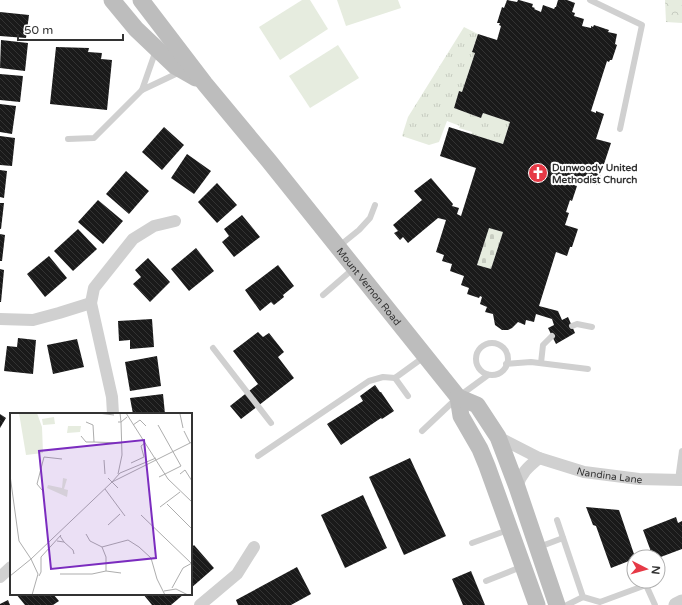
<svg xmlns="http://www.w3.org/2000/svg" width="682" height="605" viewBox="0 0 682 605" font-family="'Varela Round',sans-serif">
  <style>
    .grass { fill: url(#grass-tufts) }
    .forest { fill: url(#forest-crowns) }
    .cemetery { fill: url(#cemetery-stones) }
    .pitch { fill: #e6ecdf }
    .building { fill: url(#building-back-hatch); fill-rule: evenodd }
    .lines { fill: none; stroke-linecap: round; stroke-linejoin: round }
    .service { stroke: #d0d0d0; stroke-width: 6 }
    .minor { stroke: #d0d0d0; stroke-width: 12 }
    .tertiary { stroke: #d0d0d0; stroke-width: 15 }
    .secondary { stroke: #bdbdbd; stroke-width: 17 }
    .labels { text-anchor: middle; stroke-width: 4; stroke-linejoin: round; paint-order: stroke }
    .poi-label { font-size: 10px; font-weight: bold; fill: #333; stroke: #fff; text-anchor: start }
    .street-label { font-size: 10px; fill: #333; stroke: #fff }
    .inset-road { fill: none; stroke: #adadad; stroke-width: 1 }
    .view { fill: #7b2cbf; fill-opacity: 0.15; stroke: #7b2cbf; stroke-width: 2 }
    .inset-edge { fill: none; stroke: #333; stroke-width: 2 }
  </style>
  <defs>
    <pattern id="grass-tufts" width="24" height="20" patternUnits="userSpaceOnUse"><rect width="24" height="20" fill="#e6ecdf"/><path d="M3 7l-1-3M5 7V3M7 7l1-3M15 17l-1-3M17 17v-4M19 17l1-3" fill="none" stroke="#c6cbc0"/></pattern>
    <pattern id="forest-crowns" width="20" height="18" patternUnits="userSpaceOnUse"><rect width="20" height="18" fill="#e6ecdf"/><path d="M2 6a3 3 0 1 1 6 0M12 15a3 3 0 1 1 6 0" fill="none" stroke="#c6cbc0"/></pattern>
    <pattern id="cemetery-stones" width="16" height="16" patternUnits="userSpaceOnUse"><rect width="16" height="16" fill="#e6ecdf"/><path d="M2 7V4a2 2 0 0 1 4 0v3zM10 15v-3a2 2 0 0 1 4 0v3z" fill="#c6cbc0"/></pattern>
    <pattern id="building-back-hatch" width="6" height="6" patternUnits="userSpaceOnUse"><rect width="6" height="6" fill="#1a1a1a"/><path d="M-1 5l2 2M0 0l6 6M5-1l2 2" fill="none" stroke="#333"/></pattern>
  </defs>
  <rect width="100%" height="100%" fill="#fff"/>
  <polygon class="grass" points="464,27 478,34 472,51 475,53 462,92 459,91 454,108 481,118 483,113 510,122 503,144 471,134 472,132 459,128 460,126 447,121 439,142 429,145 402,136 408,117"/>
  <polygon class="forest" points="665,0 682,0 682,23 666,22"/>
  <polygon class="cemetery" points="489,228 503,232 491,269 477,265"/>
  <g class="pitch">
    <polygon points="302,0 310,0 328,29 280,60 259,27"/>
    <polygon points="337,0 398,0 401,8 346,26"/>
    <polygon points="338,45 359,78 310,108 289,76"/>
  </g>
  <g class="building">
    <path d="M 507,0 L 517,2 L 518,0 L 519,0 L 533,4 L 532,7 L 535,8 L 534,9 L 541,12 L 543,5 L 554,9 L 555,7 L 556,7 L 558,0 L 567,0 L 575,3 L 572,12 L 575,13 L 574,16 L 584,19 L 582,26 L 591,28 L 591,26 L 593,27 L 594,25 L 609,30 L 608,32 L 617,34 L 615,44 L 617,45 L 612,60 L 610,60 L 609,62 L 607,61 L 591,111 L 596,113 L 596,111 L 604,114 L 596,139 L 611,143 L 597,185 L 573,177 L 571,184 L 577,186 L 572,201 L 570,200 L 566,212 L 569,213 L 565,225 L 578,229 L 572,247 L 570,247 L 567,256 L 556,252 L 539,306 L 558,311 L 562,320 L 568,317 L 575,333 L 556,344 L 548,328 L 554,325 L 552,319 L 536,314 L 534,322 L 526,320 L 525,325 L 518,322 L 512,328 L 508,330 L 502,330 L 495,325 L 493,314 L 485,312 L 487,307 L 480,304 L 482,297 L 480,296 L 479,298 L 467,294 L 469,288 L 461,285 L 464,276 L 450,271 L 452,264 L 442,261 L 444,255 L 436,252 L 446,220 L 438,218 L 408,243 L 403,237 L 400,240 L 394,233 L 398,231 L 393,225 L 422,200 L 414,191 L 431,178 L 453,204 L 452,206 L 459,208 L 457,214 L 461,216 L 476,168 L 440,156 L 449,127 L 503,144 L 510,122 L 483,113 L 481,118 L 454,108 L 459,91 L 462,92 L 475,53 L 472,52 L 478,34 L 497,40 L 501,26 L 499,25 L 500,23 L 497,23 L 502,7 L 504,8 ZM 489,228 L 503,232 L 491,269 L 477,265 Z"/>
    <polygon points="0,12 29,15 26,38 0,36"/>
    <polygon points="1,40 28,43 25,71 0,68"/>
    <polygon points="56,47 89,48 88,52 102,53 101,59 112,60 107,110 50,104"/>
    <polygon points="0,74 23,76 20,102 0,100"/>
    <polygon points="0,104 16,106 12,134 0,132"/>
    <polygon points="164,127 184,145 162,170 142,152"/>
    <polygon points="0,136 15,138 12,166 0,165"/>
    <polygon points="187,154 211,171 194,194 171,178"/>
    <polygon points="0,170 7,171 4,198 0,197"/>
    <polygon points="126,171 149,191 129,214 106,194"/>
    <polygon points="217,183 237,205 217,223 198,202"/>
    <polygon points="98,200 123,221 103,244 78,222"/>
    <polygon points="0,203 4,203 1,229 0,229"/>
    <polygon points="242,215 260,237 234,257 222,242 229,236 224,229"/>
    <polygon points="78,229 97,249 73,271 54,251"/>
    <polygon points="0,234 5,235 2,261 0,261"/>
    <polygon points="196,248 214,271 189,291 171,269"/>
    <polygon points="49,256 67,278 45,297 27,274"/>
    <polygon points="148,258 170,282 150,302 133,284 141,277 135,270"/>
    <polygon points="278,265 294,286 283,295 284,297 274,305 271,302 260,311 245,290"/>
    <polygon points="0,269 4,270 1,302 0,302"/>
    <polygon points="152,319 154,347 130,349 130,340 119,341 118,321"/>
    <polygon points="258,332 263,337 269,333 284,352 278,357 294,378 241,419 230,406 258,384 233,351"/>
    <polygon points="18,338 36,340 33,374 4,371 7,346 17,347"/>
    <polygon points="77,339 84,367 53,374 47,345"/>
    <polygon points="157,356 161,386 130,391 125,362"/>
    <polygon points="375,385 380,392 381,392 394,411 382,419 381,418 341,445 327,424 363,401 360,396"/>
    <polygon points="163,394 165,414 133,414 130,398"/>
    <polygon points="0,414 6,418 0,428"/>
    <polygon points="410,458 446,536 404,555 369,477"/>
    <polygon points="363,495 387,548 345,568 321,515"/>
    <polygon points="586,507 619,510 635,557 634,559 611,568 596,526 593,525"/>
    <polygon points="676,517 678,523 682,521 682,549 658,558 653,557 643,530"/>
    <polygon points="194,545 214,568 191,588 191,548"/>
    <polygon points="297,567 311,594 291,605 238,605 236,600"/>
    <polygon points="471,571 485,605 463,605 452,579"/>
    <polygon points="16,594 53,594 59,601 53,605 25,605"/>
    <polygon points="143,594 184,594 171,605 152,605"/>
    <polygon points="8,600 10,605 0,605 0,604"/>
  </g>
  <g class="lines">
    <g class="service">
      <polyline points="590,0 642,25 620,129"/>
      <polyline points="156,50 142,90 180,72"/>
      <polyline points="68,139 94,138 142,90"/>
      <polyline points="338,247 359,230 370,218 375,205"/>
      <polyline points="323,295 353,269"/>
      <polyline points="572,326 577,324 592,327"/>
      <circle cx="492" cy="359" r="16"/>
      <polyline points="213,348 271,423"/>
      <polyline points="541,363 543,345 552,336"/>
      <polyline points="506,364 531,362 588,369"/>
      <polyline points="395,378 408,396"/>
      <polyline points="422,431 458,397 488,375"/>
      <polyline points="258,456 369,381 383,377 395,378 424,357"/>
      <polyline points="678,480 682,451"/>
      <polyline points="557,520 583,597 600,602 646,585 655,605"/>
      <polyline points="472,543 508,530"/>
      <polyline points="539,547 563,538"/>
      <polyline points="486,581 521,567"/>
      <polyline points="567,605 583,597"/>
    </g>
    <g class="minor">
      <polyline points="0,319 33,320 59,313 91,303"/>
      <polyline points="113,414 112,397 91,303 94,288 133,239 154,226 175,221"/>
      <path id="s1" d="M 498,437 L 539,458 L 584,472 L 639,479 L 682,480"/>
      <path d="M 517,487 C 521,473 528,467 539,458"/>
      <polyline points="0,577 11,567"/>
      <polyline points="200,605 237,574 254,547"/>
    </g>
    <polyline class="tertiary" points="676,605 682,602"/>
    <g class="secondary">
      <polyline points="112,0 136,29 175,66 196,78"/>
      <path id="s2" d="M 141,0 L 205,84 L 269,161 L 458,397 L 461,416 L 480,449 L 487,466 L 537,605"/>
      <polyline points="458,397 477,405 498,437 517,487 557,605"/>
    </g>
  </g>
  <defs>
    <symbol id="church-disc" viewBox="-11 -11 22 22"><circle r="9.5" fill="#e63946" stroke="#fff"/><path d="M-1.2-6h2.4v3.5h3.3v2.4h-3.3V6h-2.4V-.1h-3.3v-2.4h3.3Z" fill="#fff"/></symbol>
  </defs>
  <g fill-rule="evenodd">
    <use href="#church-disc" x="527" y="162" width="22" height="22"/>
  </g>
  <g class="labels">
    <g class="poi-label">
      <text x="552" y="171">Dunwoody United<tspan x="552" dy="12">Methodist Church</tspan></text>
    </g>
    <g class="street-label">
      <text dy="4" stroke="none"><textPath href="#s2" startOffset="366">Mount Vernon Road</textPath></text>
      <text dy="4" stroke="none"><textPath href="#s1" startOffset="119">Nandina Lane</textPath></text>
    </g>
  </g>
  <g transform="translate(10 413)">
    <rect width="182" height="182" fill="#fff"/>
    <path d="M 44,4 L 45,11 L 33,12 L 32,6 ZM 58,13 L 71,13 L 70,19 L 57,20 ZM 53,65 L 57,66 L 54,76 L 58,77 L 57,84 L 37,75 L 38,72 L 52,75 Z" fill="#e6ecdf"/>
    <path d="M 9,0 L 27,0 L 32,14 L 33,40 L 16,42 Z" fill="#e6ecdf"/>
    <path class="inset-road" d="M 88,0 L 104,2M 116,0 L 158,66 L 182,89M 170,1 L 173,15M 76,9 L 83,12 L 84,29 L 112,30M 108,9 L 111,9 L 110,0M 123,12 L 130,7 L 136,13M 148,12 L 171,53 L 149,64M 174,18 L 180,30M 71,23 L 76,29 L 84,29M 94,47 L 95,61M 121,50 L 134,44 L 131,33 L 135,30M 108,61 L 112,42 L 111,9 L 117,4M 170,61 L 175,57 L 182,68M 0,62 L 9,128 L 21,146 L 0,163M 98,65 L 108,75M 102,69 L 110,60 L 146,45M 95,76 L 115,103M 32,77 L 27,71 L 34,44 L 52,46M 157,91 L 182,116M 150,94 L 170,79M 131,102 L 181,150M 98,112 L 110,101M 76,121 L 80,128 L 92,134 L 96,144 L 96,158M 47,128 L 54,129 L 50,123M 54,129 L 63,137 L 64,141M 92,134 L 118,127 L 129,134 L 141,145 L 147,166 L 155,182M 50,161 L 82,161 L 96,158 L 111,160M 29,163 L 31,159 L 31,144 L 51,122M 162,175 L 173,155 L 182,150M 154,178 L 166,176 L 178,182M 22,182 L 28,161 L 21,146 L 102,69 L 182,29"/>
    <path class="view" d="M 134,27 L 146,145 L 41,156 L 29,38 Z"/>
    <rect width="182" height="182" class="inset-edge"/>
  </g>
  <g transform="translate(646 569) rotate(96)"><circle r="19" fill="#ffffff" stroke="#adadad"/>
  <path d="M0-3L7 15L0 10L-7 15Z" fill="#e63946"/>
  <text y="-6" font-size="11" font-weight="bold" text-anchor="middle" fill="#333333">N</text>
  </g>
  <path d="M18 34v6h105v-6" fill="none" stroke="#333333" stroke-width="2"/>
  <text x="24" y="34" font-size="12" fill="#333333" stroke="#ffffff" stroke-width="3" paint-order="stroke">50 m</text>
</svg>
